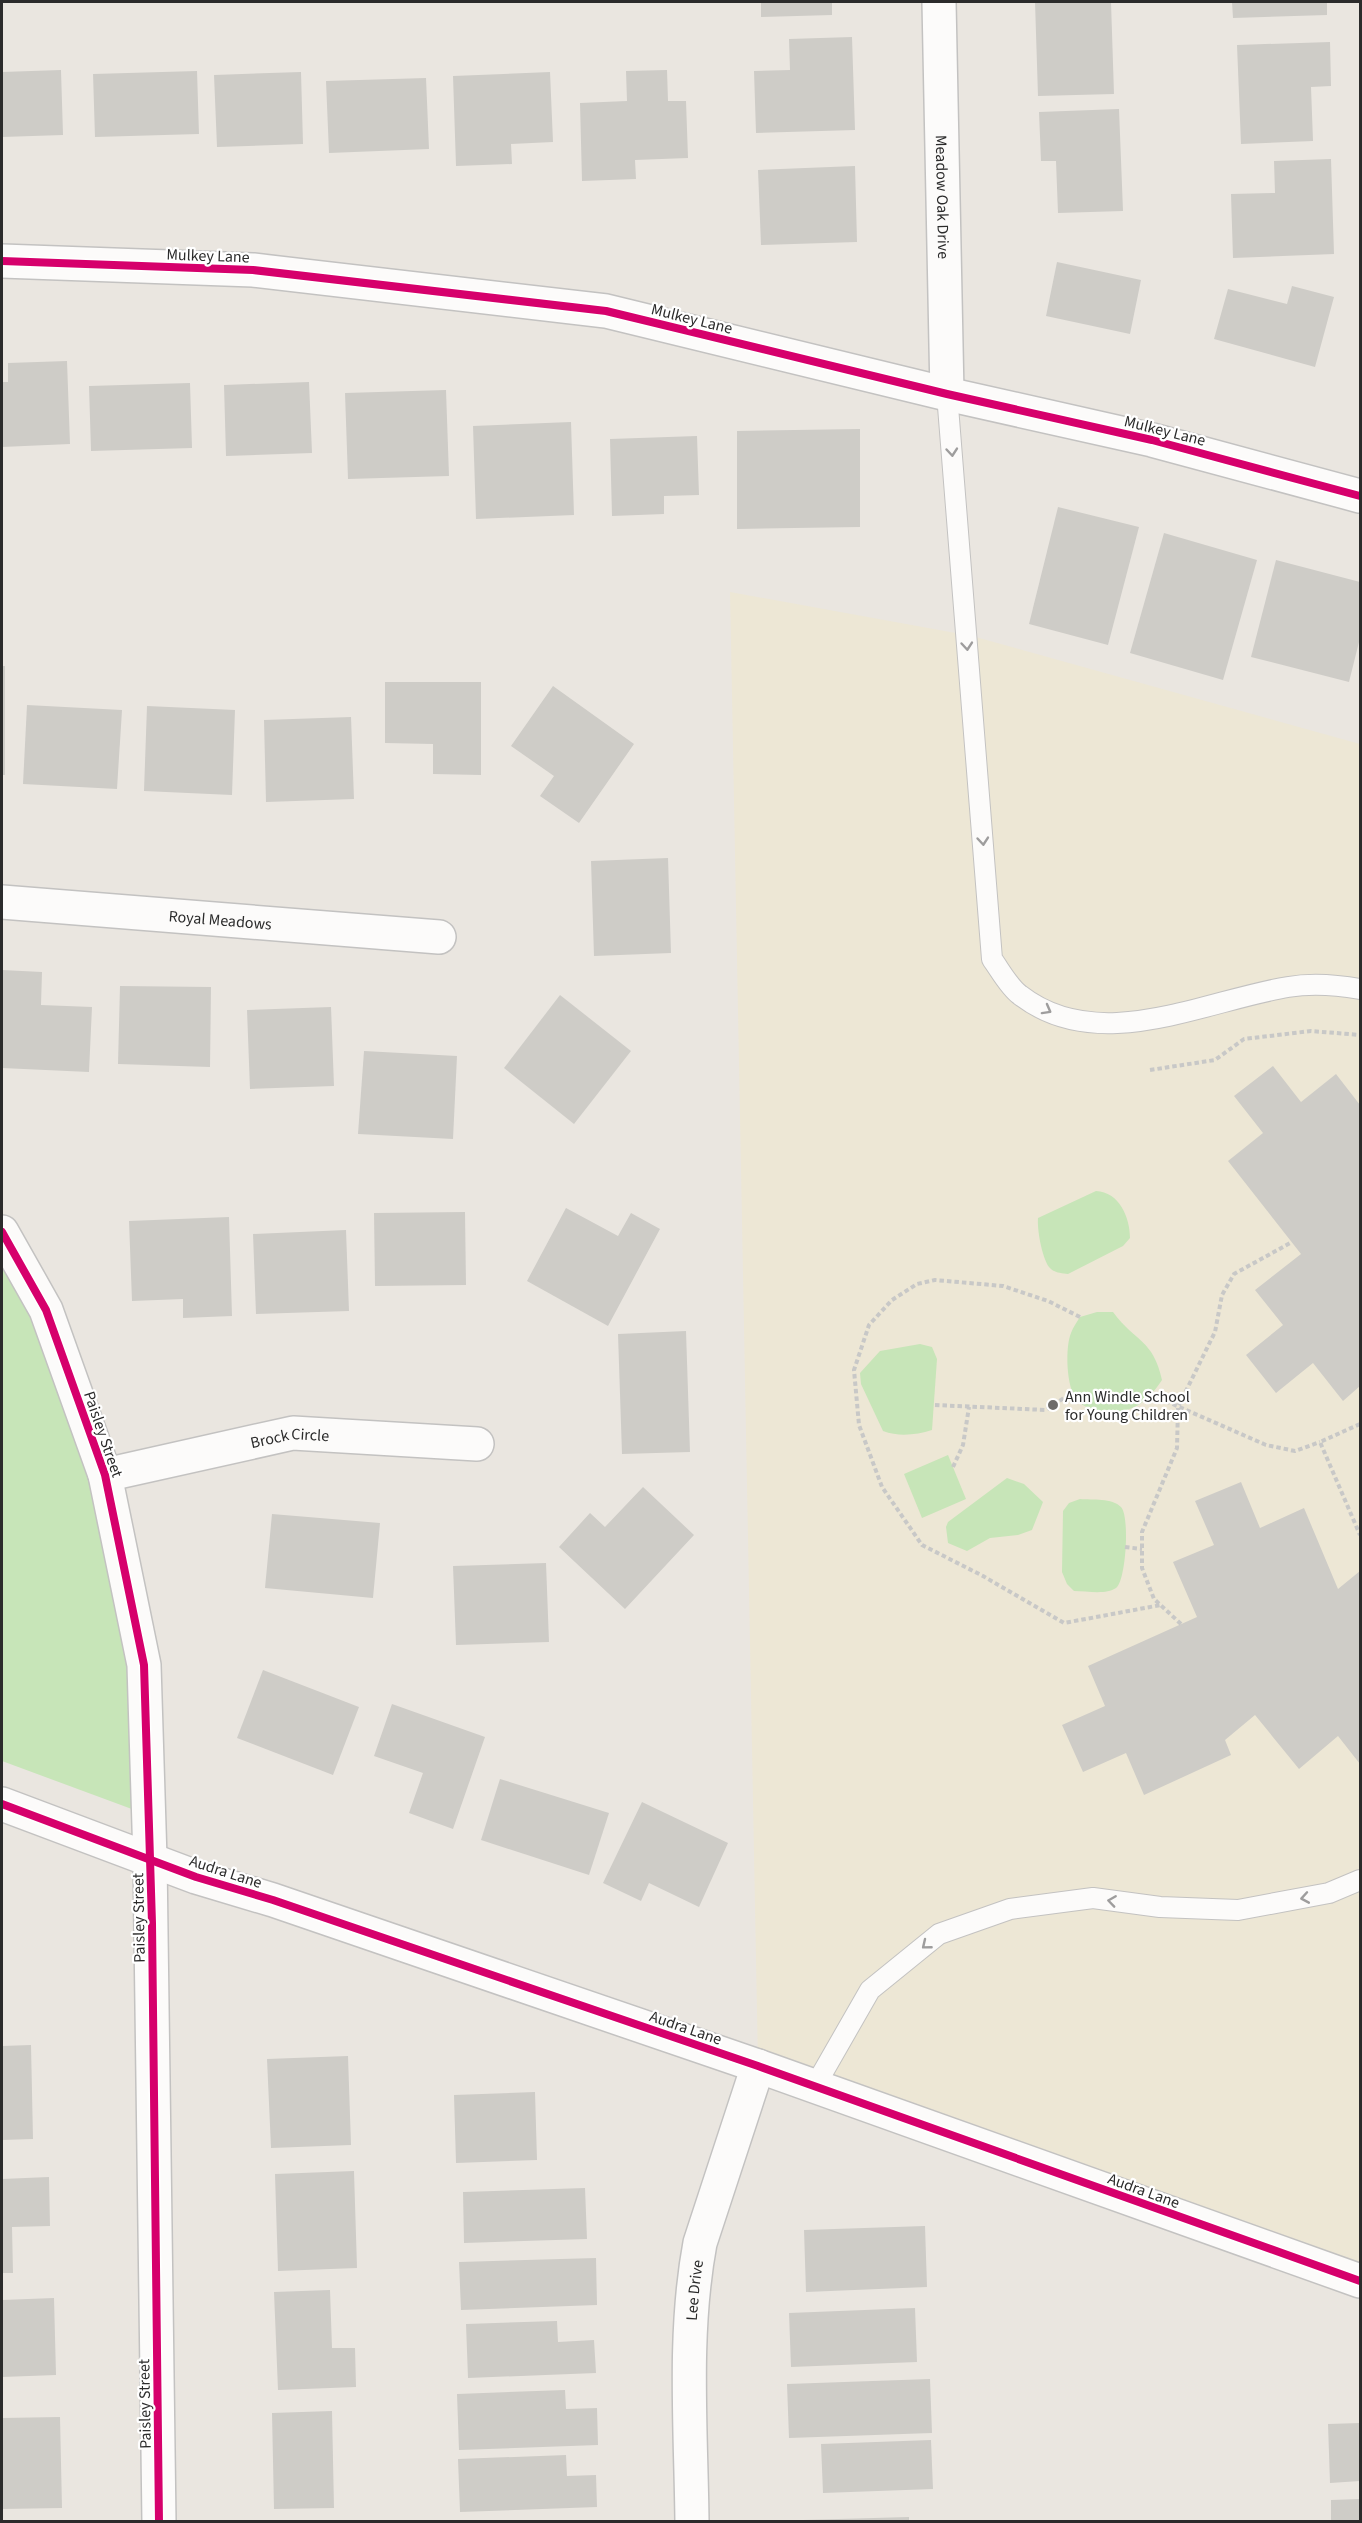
<svg xmlns="http://www.w3.org/2000/svg" width="1362" height="2523" viewBox="0 0 1362 2523" font-family="'Source Sans 3',sans-serif">
  <style>
    .education { fill: #ede7d5 }
    .green { fill: #c7e5b8 }
    .building { fill: #ceccc7 }
    .lines { fill: none; stroke-linecap: round; stroke-linejoin: round }
    .lane-casing { stroke: #c3c2c1; stroke-width: 22 }
    .street-casing { stroke: #c3c2c1; stroke-width: 36 }
    .secondary-casing { stroke: #c3c2c1; stroke-width: 36 }
    .path { stroke: #c8c8c7; stroke-width: 4; stroke-dasharray: 4.5 3; stroke-linecap: butt }
    .lane { stroke: #fcfbfa; stroke-width: 20 }
    .street { stroke: #fcfbfa; stroke-width: 33 }
    .secondary { stroke: #fcfbfa; stroke-width: 33 }
    .cycleway-casing { stroke: #fff; stroke-width: 11 }
    .cycleway { stroke: #d6006c; stroke-width: 8 }
    .oneway { stroke: #9e9d9d }
    .poi-dot { fill: #6e6c6a; stroke: #fff; stroke-width: 2 }
    .labels { text-anchor: middle; stroke-width: 4.5; stroke-linejoin: round; paint-order: stroke }
    .street-label { font-size: 16px; fill: #2b2b2b; stroke: #fff }
    .poi-label { font-size: 16px; fill: #2b2b2b; stroke: #fff; text-anchor: start }
  </style>
  <rect width="100%" height="100%" fill="#eae6e0"/>
  <polygon class="education" points="730,592 972,636 1360,744 1360,2281 758,2066"/>
  <g class="green">
    <path d="M 1096,1191 C 1119,1192 1130,1217 1130,1238 L 1123,1246 L 1068,1274 C 1061,1273 1054,1273 1049,1267 C 1042,1257 1037,1230 1038,1218 Z"/>
    <polygon points="2,1232 105,1475 148,1815 2,1761"/>
    <path d="M 1097,1312 L 1113,1312 C 1136,1343 1153,1339 1162,1380 C 1147,1403 1129,1416 1101,1411 C 1093,1410 1083,1407 1077,1400 C 1066,1388 1065,1347 1071,1333 C 1073,1327 1077,1322 1080,1317 Z"/>
    <path d="M 920,1344 L 932,1347 L 937,1359 L 932,1430 C 916,1435 899,1437 883,1431 L 861,1384 L 860,1373 L 880,1351 Z"/>
    <polygon points="948,1455 966,1499 922,1518 904,1474"/>
    <polygon points="1007,1478 1024,1484 1043,1502 1032,1530 1018,1535 990,1538 967,1551 948,1543 946,1527 948,1522"/>
    <path d="M 1080,1499 C 1093,1500 1112,1498 1121,1507 C 1130,1516 1126,1581 1116,1588 C 1106,1595 1087,1591 1074,1591 L 1067,1584 L 1062,1572 L 1063,1511 L 1069,1503 Z"/>
  </g>
  <g class="building">
    <polygon points="761,2 832,2 832,15 761,17"/>
    <polygon points="1035,2 1111,2 1114,94 1038,96"/>
    <polygon points="1232,2 1327,2 1327,15 1233,18"/>
    <polygon points="852,37 855,130 756,133 754,71 790,70 789,39"/>
    <polygon points="1330,42 1331,86 1311,87 1313,141 1241,144 1237,45"/>
    <polygon points="61,70 63,135 2,137 2,72"/>
    <polygon points="667,70 668,101 686,101 688,158 635,160 636,179 582,181 580,103 627,101 626,71"/>
    <polygon points="197,71 199,134 95,137 93,74"/>
    <polygon points="301,72 303,144 217,147 214,75"/>
    <polygon points="550,72 553,142 511,144 512,164 456,166 453,76"/>
    <polygon points="426,78 429,149 329,153 326,81"/>
    <polygon points="1119,109 1123,211 1058,213 1056,161 1041,161 1039,112"/>
    <polygon points="1331,159 1334,254 1233,258 1231,194 1275,193 1274,161"/>
    <polygon points="855,166 857,242 761,245 758,170"/>
    <polygon points="1057,262 1141,280 1130,334 1046,316"/>
    <polygon points="1292,286 1334,297 1315,367 1214,339 1228,289 1287,304"/>
    <polygon points="67,361 70,444 2,447 2,382 8,382 8,363"/>
    <polygon points="309,382 312,453 226,456 224,385"/>
    <polygon points="190,383 192,448 91,451 89,386"/>
    <polygon points="446,390 449,476 348,479 345,393"/>
    <polygon points="571,422 574,515 476,519 473,426"/>
    <polygon points="860,429 860,527 737,529 737,431"/>
    <polygon points="697,436 699,495 664,496 664,514 612,516 610,439"/>
    <polygon points="1058,507 1139,527 1108,645 1029,624"/>
    <polygon points="1164,533 1257,560 1223,680 1130,653"/>
    <polygon points="1276,560 1360,582 1360,638 1349,682 1251,657"/>
    <rect x="2" y="666" width="3" height="109"/>
    <polygon points="385,682 481,682 481,775 433,774 433,744 385,743"/>
    <polygon points="553,686 634,744 579,823 540,796 554,776 511,746"/>
    <polygon points="27,705 122,710 117,789 23,784"/>
    <polygon points="147,706 235,710 232,795 144,791"/>
    <polygon points="351,717 354,799 266,802 264,720"/>
    <polygon points="668,858 671,953 594,956 591,861"/>
    <polygon points="2,970 42,972 41,1005 92,1007 89,1072 2,1068"/>
    <polygon points="120,986 211,987 210,1067 118,1064"/>
    <polygon points="560,995 631,1051 574,1124 504,1068"/>
    <polygon points="331,1007 334,1086 250,1089 247,1010"/>
    <polygon points="364,1051 457,1056 453,1139 358,1134"/>
    <polygon points="1273,1066 1301,1102 1336,1074 1360,1105 1360,1386 1343,1401 1313,1363 1276,1393 1246,1355 1283,1325 1255,1290 1301,1254 1228,1161 1263,1133 1234,1096"/>
    <polygon points="566,1208 618,1236 631,1213 660,1229 608,1326 527,1281"/>
    <polygon points="465,1212 466,1285 375,1286 374,1213"/>
    <polygon points="229,1217 232,1316 183,1318 183,1299 132,1301 129,1221"/>
    <polygon points="346,1230 349,1311 256,1314 253,1234"/>
    <polygon points="686,1331 690,1452 622,1454 618,1334"/>
    <polygon points="1241,1482 1260,1528 1304,1508 1338,1589 1360,1571 1360,1764 1338,1736 1299,1769 1255,1715 1225,1740 1231,1755 1144,1795 1126,1753 1083,1772 1062,1725 1105,1706 1088,1666 1197,1617 1173,1562 1214,1545 1195,1501"/>
    <polygon points="643,1487 694,1535 625,1609 559,1547 590,1513 605,1527"/>
    <polygon points="272,1514 380,1523 373,1598 265,1588"/>
    <polygon points="546,1563 549,1642 456,1645 453,1566"/>
    <polygon points="263,1670 359,1707 333,1775 237,1738"/>
    <polygon points="392,1704 485,1737 453,1829 409,1813 423,1773 374,1756"/>
    <polygon points="500,1779 609,1813 589,1875 481,1840"/>
    <polygon points="642,1802 728,1843 699,1907 649,1883 641,1901 603,1883"/>
    <polygon points="31,2045 33,2139 2,2140 2,2046"/>
    <polygon points="348,2056 351,2145 271,2148 267,2059"/>
    <polygon points="535,2092 537,2160 456,2163 454,2095"/>
    <polygon points="354,2171 357,2268 278,2271 275,2174"/>
    <polygon points="49,2177 50,2226 12,2227 13,2273 2,2273 2,2179"/>
    <polygon points="585,2188 587,2239 464,2243 463,2192"/>
    <polygon points="925,2226 927,2287 806,2292 804,2230"/>
    <polygon points="596,2258 597,2305 461,2310 459,2262"/>
    <polygon points="330,2290 332,2348 355,2348 356,2387 278,2390 274,2292"/>
    <polygon points="54,2298 56,2375 2,2377 2,2300"/>
    <polygon points="915,2308 917,2362 791,2367 789,2313"/>
    <polygon points="557,2321 558,2342 594,2340 596,2373 468,2378 466,2324"/>
    <polygon points="930,2379 932,2433 789,2438 787,2384"/>
    <polygon points="565,2390 566,2409 597,2408 598,2445 459,2450 457,2394"/>
    <polygon points="332,2411 334,2508 274,2509 272,2413"/>
    <polygon points="60,2417 62,2508 2,2509 2,2418"/>
    <polygon points="1360,2423 1360,2481 1330,2483 1328,2424"/>
    <polygon points="931,2440 933,2489 823,2493 821,2444"/>
    <polygon points="566,2455 567,2476 596,2475 597,2507 460,2512 458,2459"/>
    <polygon points="1360,2499 1360,2522 1331,2522 1331,2500"/>
    <polygon points="909,2517 909,2522 803,2522 803,2520"/>
  </g>
  <g class="lines">
    <defs>
      <g id="lane">
        <path d="M 947,394 L 992,959 C 1000,970 1009,987 1020,995 C 1098,1056 1203,1001 1288,987 C 1310,983 1338,985 1360,989"/>
        <polyline points="815,2086 870,1990 939,1934 1010,1909 1093,1898 1160,1907 1238,1910 1329,1893 1360,1880"/>
      </g>
      <g id="street">
        <path id="s1" d="M 939,2 L 947,394"/>
        <polyline points="2,261 253,270 606,311 947,394 1152,440 1360,496"/>
        <path id="s2" d="M 2,902 L 439,937"/>
        <polyline points="2,1232 46,1310 105,1475 144,1665 150,1859"/>
        <path id="s3" d="M 105,1475 L 293,1433 L 477,1444"/>
        <path id="s4" d="M 692,2522 C 691,2429 683,2334 700,2243 L 758,2066"/>
      </g>
      <g id="secondary">
        <polyline points="2,1804 196,1877 273,1900 758,2066 1360,2281"/>
        <polyline points="150,1859 159,2522"/>
      </g>
    </defs>
    <use href="#lane" class="lane-casing"/>
    <use href="#street" class="street-casing"/>
    <use href="#secondary" class="secondary-casing"/>
    <g class="path">
      <polyline points="1150,1070 1215,1060 1244,1039 1311,1031 1360,1035"/>
      <polyline points="1080,1317 1048,1301 1003,1286 935,1280 917,1284 892,1300 869,1325 854,1370 859,1425 882,1487 922,1545 983,1576 1064,1623 1161,1605"/>
      <polyline points="1152,1395 1266,1445 1295,1451 1320,1442"/>
      <polyline points="935,1405 1046,1410 1073,1392"/>
      <polyline points="1360,1424 1320,1442 1360,1535"/>
      <polyline points="953,1467 963,1445 969,1407"/>
      <polyline points="1125,1547 1142,1549"/>
      <polyline points="1181,1624 1154,1599 1142,1568 1142,1532 1177,1448 1178,1407 1215,1332 1222,1295 1234,1274 1292,1242"/>
    </g>
    <use href="#lane" class="lane"/>
    <use href="#street" class="street"/>
    <use href="#secondary" class="secondary"/>
    <defs>
      <g id="cycleway">
        <polyline points="2,261 253,270 606,311 947,394 1152,440 1360,496"/>
        <polyline points="2,1232 46,1310 105,1475 144,1665 152,1923 159,2522"/>
        <polyline points="2,1804 196,1877 273,1900 758,2066 1360,2281"/>
      </g>
    </defs>
    <use href="#cycleway" class="cycleway-casing"/>
    <use href="#cycleway" class="cycleway"/>
  </g>
  <defs><path id="oneway-chevron" d="M-2-3.5L2.5 0L-2 3.5" fill="none" stroke-width="1.6" stroke-linecap="round" stroke-linejoin="round" transform="scale(1.5)"/></defs>
  <g class="oneway">
    <use href="#oneway-chevron" transform="translate(952 452) rotate(85)"/>
    <use href="#oneway-chevron" transform="translate(967 646) rotate(85)"/>
    <use href="#oneway-chevron" transform="translate(983 841) rotate(85)"/>
    <use href="#oneway-chevron" transform="translate(1047 1010) rotate(29)"/>
    <use href="#oneway-chevron" transform="translate(1305 1898) rotate(170)"/>
    <use href="#oneway-chevron" transform="translate(1112 1901) rotate(-172)"/>
    <use href="#oneway-chevron" transform="translate(926 1945) rotate(141)"/>
  </g>
  <circle class="poi-dot" cx="1053" cy="1405" r="6"/>
  <g class="labels">
    <g class="street-label">
      <text dy="6" stroke="none"><textPath href="#s1" startOffset="195">Meadow Oak Drive</textPath></text>
      <text transform="translate(208 255) rotate(2)" y="6">Mulkey Lane</text>
      <text transform="translate(692 318) rotate(14)" y="6">Mulkey Lane</text>
      <text transform="translate(1165 430) rotate(14)" y="6">Mulkey Lane</text>
      <text dy="6" stroke="none"><textPath href="#s2" startOffset="219">Royal Meadows</textPath></text>
      <text transform="translate(104 1434) rotate(71)" y="6">Paisley Street</text>
      <text dy="6" stroke="none"><textPath href="#s3" startOffset="189">Brock Circle</textPath></text>
      <text transform="translate(226 1871) rotate(18)" y="6">Audra Lane</text>
      <text transform="translate(138 1918) rotate(-91)" y="6">Paisley Street</text>
      <text transform="translate(686 2027) rotate(19)" y="6">Audra Lane</text>
      <text transform="translate(1144 2190) rotate(20)" y="6">Audra Lane</text>
      <text dy="6" stroke="none"><textPath href="#s4" startOffset="232">Lee Drive</textPath></text>
      <text transform="translate(144 2404) rotate(-91)" y="6">Paisley Street</text>
    </g>
    <g class="poi-label">
      <text x="1065" y="1402">Ann Windle School<tspan x="1065" dy="18">for Young Children</tspan></text>
    </g>
  </g>
  <rect width="1362" height="2523" fill="none" stroke="#2b2b2b" stroke-width="6"/>
</svg>
